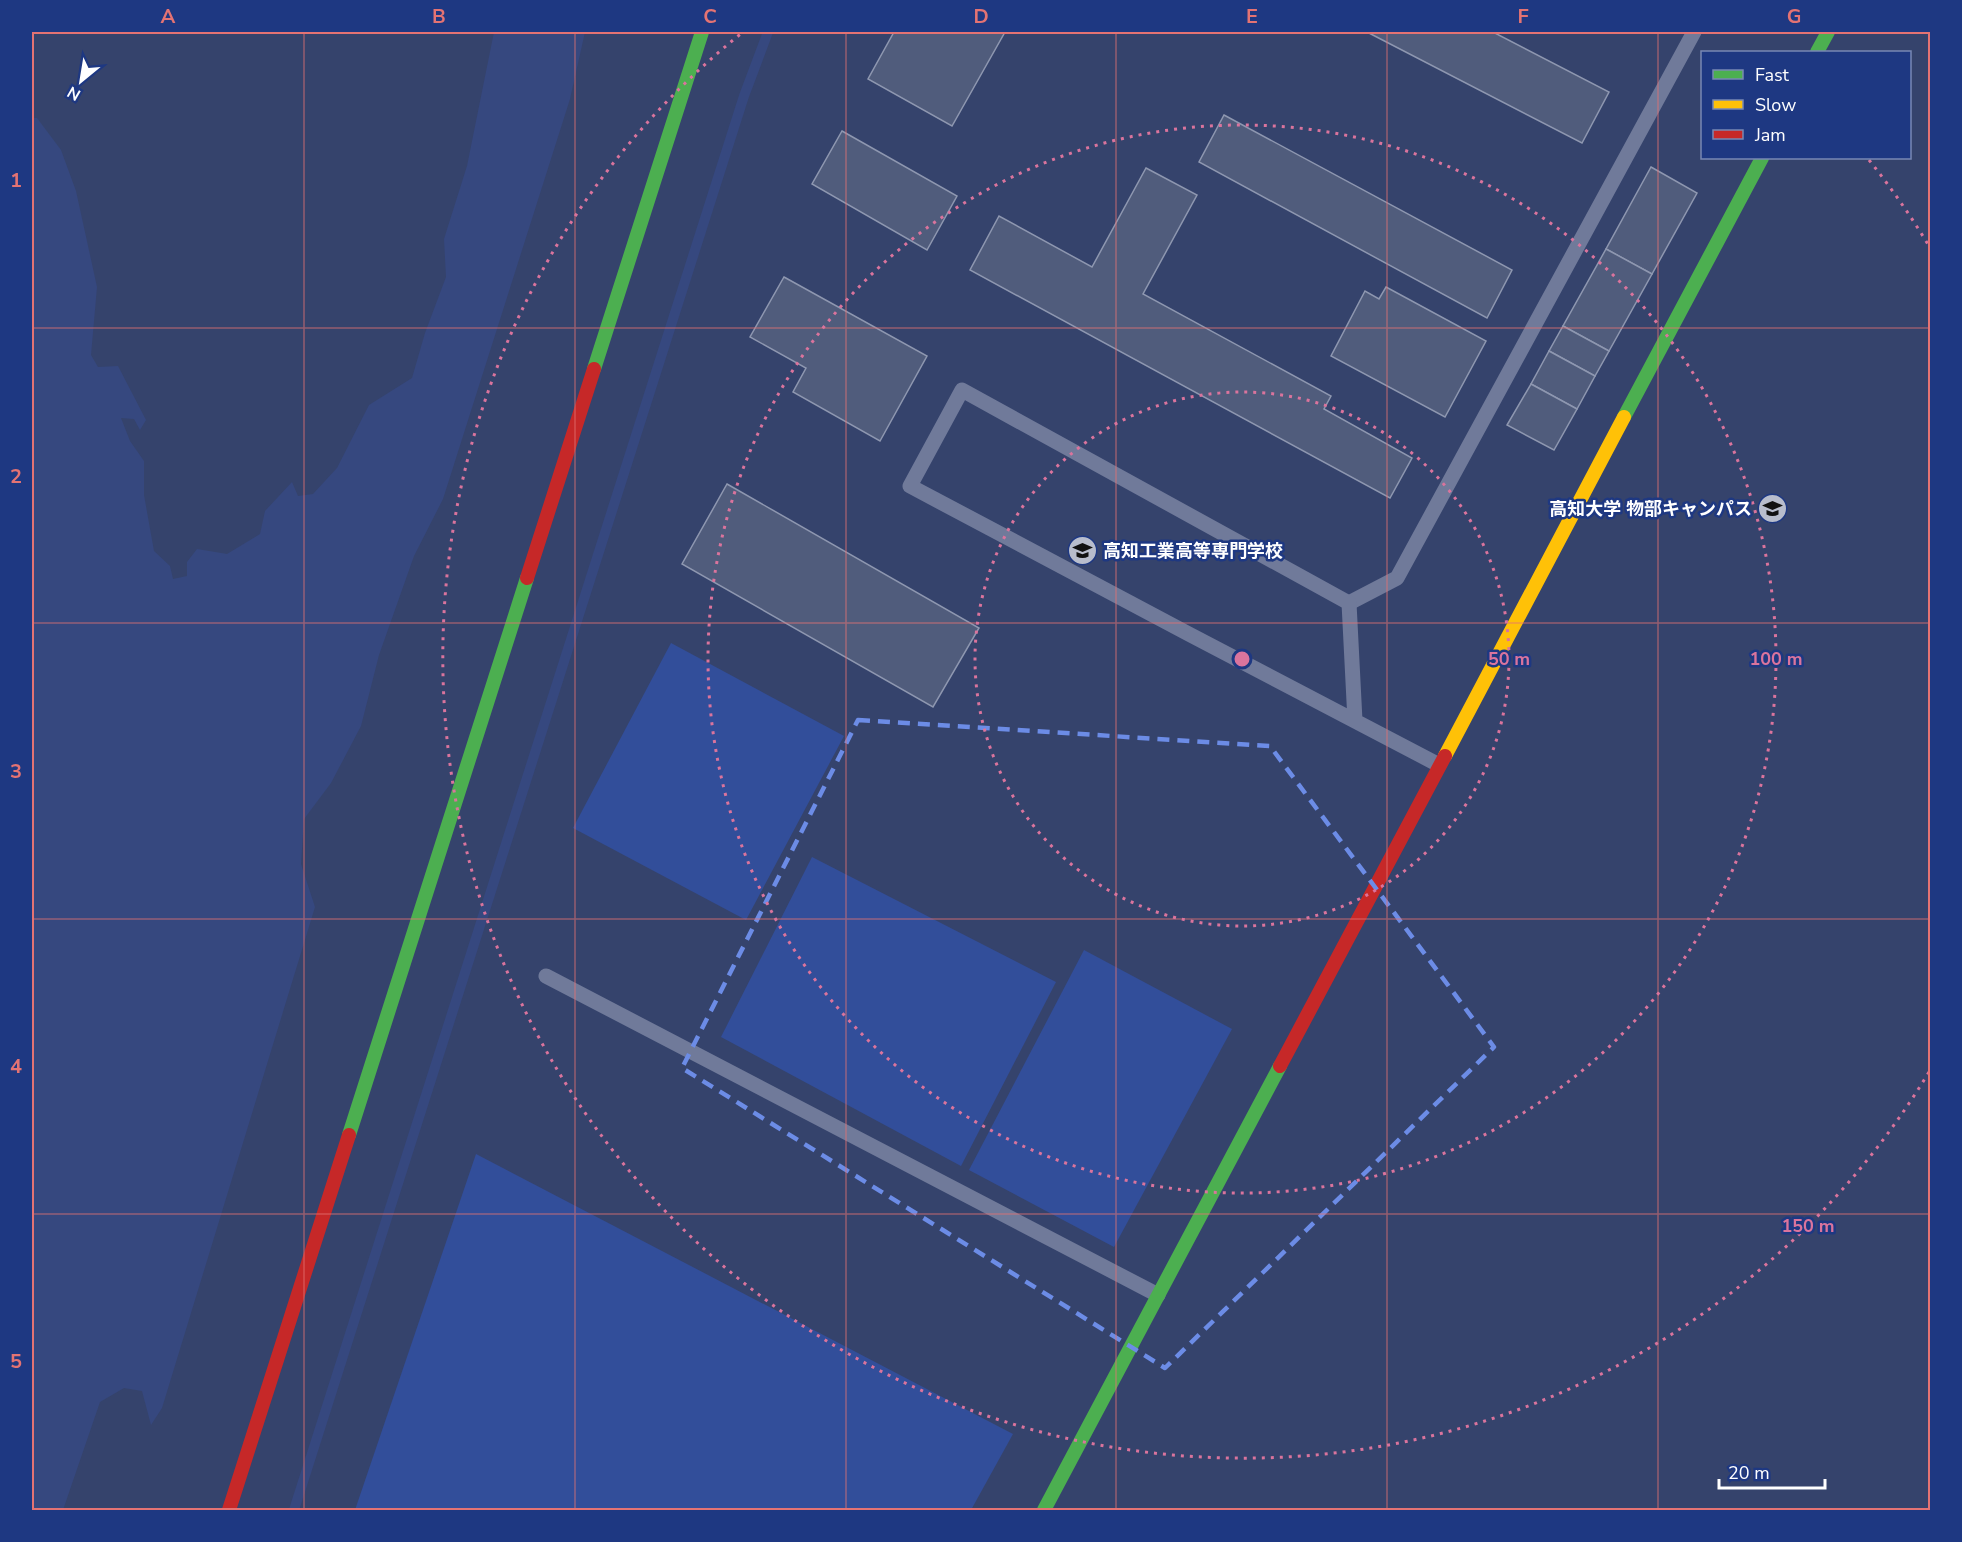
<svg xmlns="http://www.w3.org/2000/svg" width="1962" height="1542" viewBox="0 0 1962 1542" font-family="'Nunito Sans','Noto Sans JP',sans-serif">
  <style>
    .green { fill: #324e9a }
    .water { fill: #36487f }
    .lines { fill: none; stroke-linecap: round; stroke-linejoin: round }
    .stream { stroke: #36487f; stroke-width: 10 }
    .building { fill: #505c7c; stroke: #8e97b0; stroke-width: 1.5 }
    .lane { stroke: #707a9a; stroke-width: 15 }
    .fast { stroke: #4caf50; stroke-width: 14 }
    .slow { stroke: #ffc107; stroke-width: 14 }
    .jam { stroke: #c62828; stroke-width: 14 }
    .marked { fill: none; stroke: #6c8ce6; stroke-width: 4.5; stroke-dasharray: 12 8; stroke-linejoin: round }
    .grid { fill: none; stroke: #e47373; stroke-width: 1.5; stroke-opacity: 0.55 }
    .ring { fill: none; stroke: #da749d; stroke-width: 3; stroke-dasharray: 3 6 }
    .labels { text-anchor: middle; stroke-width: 5; stroke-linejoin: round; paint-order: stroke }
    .poi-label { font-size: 18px; font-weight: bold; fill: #fff; stroke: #1e3882; text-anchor: end }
    .centre { fill: #da749d; stroke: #1e3882; stroke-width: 3 }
    .ring-label { font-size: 18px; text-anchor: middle; font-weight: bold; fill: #da749d; stroke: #1e3882; stroke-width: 5; stroke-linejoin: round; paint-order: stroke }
    .neatline { fill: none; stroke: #e47373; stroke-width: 2 }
    .grid-label { font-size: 20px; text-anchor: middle; font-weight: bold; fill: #e47373 }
  </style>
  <rect width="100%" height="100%" fill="#35436c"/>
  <g class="green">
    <polygon points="671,643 844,736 746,920 573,828"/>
    <polygon points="812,857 1056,982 961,1166 721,1037"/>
    <polygon points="1084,950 1232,1029 1114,1247 969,1170"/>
    <polygon points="476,1154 1013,1434 971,1510 355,1510"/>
  </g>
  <polygon class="water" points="494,32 585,32 570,99 443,499 414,556 379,655 361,726 331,783 304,819 301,864 315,907 162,1408 151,1425 142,1391 124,1388 100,1402 63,1510 32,1510 32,118 37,118 61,150 76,191 97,287 91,355 98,367 118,366 146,420 140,430 134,419 121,418 130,441 144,461 144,495 154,551 170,566 173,579 187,576 187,562 197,549 227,554 260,534 265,511 292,482 298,496 313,494 337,468 369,405 412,378 425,333 446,277 444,239 467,166"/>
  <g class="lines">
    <polyline class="stream" points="294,1510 744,96 768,32"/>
  </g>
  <g class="building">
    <polygon points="894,32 1005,32 952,126 868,79"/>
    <polygon points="1367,32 1493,32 1609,92 1582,143"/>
    <polygon points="1224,115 1512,270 1487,318 1199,162"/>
    <polygon points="842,131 957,196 927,250 812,184"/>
    <polygon points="1651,167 1697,193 1652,274 1606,249"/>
    <polygon points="1146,168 1197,195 1143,294 1331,396 1324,409 1412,458 1390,498 970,270 999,216 1092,267"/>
    <polygon points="1606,249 1652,274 1609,351 1563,326"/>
    <polygon points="784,277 927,356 880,441 793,392 806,368 750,337"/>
    <polygon points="1386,287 1486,341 1445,417 1331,356 1365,291 1379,299"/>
    <polygon points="1563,326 1609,351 1595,376 1549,351"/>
    <polygon points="1549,351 1595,376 1577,409 1531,384"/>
    <polygon points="1531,384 1577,409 1554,450 1507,425"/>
    <polygon points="727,484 979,628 933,707 682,564"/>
  </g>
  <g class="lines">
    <g class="lane">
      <polyline points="1349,603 1397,578 1694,32"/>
      <path d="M 1355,721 L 1349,603 L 962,390 L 910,486 C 1086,580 1262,673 1439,765"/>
      <polyline points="546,976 1158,1295"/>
    </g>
    <g class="fast">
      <polyline points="1817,52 1828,32"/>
      <polyline points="594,369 702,32"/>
      <polyline points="1624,417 1762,158"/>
      <polyline points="349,1135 527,578"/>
      <polyline points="1044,1510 1280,1066"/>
    </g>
    <polyline class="slow" points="1445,756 1624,417"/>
    <g class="jam">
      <polyline points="527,578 594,369"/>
      <polyline points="1280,1066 1445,756"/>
      <polyline points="229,1510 349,1135"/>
    </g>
  </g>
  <path class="marked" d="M 858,720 L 1270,746 L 1494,1047 L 1165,1368 L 682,1068 Z"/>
  <path class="grid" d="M 304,32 L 304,1510M 575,32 L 575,1510M 846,32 L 846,1510M 1116,32 L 1116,1510M 1387,32 L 1387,1510M 1658,32 L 1658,1510M 32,328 L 1930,328M 32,623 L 1930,623M 32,919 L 1930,919M 32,1214 L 1930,1214"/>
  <g class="ring">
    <circle cx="1242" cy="659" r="267"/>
    <circle cx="1242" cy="659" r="534"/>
    <path d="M1929 1072A801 801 0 1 1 743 32M1869 160A801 801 0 0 1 1929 246"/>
  </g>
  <defs>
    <symbol id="university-disc" viewBox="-11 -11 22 22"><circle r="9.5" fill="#b8bdcc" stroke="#1e3882"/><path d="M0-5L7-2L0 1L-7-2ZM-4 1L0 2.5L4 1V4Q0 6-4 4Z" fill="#111"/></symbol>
    <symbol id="school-disc" viewBox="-11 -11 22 22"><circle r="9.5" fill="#b8bdcc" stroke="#1e3882"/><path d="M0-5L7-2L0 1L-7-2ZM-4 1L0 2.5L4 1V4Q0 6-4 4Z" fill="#111"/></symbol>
  </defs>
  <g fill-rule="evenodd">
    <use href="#university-disc" x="1756" y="492" width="33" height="33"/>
    <use href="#school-disc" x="1066" y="534" width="33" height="33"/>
  </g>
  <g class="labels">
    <g class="poi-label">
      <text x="1752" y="515">高知大学 物部キャンパス</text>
      <text x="1103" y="557" text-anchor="start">高知工業高等専門学校</text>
    </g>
  </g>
  <circle cx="1242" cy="659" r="9" class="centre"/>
  <g class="ring-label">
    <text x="1509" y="665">50 m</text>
    <text x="1776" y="665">100 m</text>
    <text x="1808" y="1232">150 m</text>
  </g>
  <rect width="1962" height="1542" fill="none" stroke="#1e3882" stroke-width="66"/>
  <rect x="1701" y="51" width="210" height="108" fill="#1e3882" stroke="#7888b4" stroke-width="1.5"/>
  <rect x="1713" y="70" width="30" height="9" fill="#4caf50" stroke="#7888b4" stroke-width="1.5"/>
  <text x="1755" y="81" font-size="18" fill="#ffffff">Fast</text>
  <rect x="1713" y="100" width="30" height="9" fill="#ffc107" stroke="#7888b4" stroke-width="1.5"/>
  <text x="1755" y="111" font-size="18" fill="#ffffff">Slow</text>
  <rect x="1713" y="130" width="30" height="9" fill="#c62828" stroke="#7888b4" stroke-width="1.5"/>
  <text x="1755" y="141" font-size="18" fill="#ffffff">Jam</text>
  <g transform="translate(81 81) rotate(210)" stroke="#1e3882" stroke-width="4.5" paint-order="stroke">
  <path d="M0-4.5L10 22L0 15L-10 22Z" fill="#ffffff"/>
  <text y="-9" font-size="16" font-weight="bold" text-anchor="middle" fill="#ffffff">N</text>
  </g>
  <path d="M1719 1479v9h106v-9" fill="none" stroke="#ffffff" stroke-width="3"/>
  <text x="1728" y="1479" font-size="18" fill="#ffffff" stroke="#1e3882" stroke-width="4.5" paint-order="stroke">20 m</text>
  <rect x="33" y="33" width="1896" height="1476" class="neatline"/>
  <g class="grid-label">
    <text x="168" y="23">A</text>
    <text x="439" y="23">B</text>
    <text x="710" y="23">C</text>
    <text x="981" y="23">D</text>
    <text x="1252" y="23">E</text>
    <text x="1523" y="23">F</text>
    <text x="1794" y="23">G</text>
    <text x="16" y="187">1</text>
    <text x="16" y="483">2</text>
    <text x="16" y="778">3</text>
    <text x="16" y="1073">4</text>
    <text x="16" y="1368">5</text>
  </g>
</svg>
